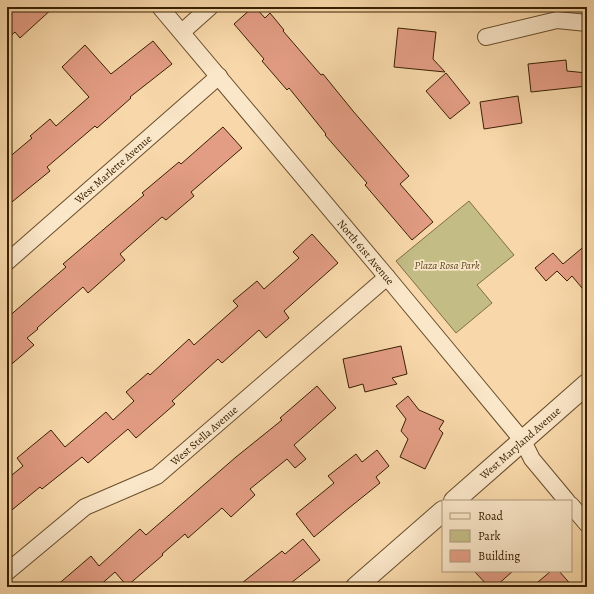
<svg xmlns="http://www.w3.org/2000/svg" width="594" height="594" viewBox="0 0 594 594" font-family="Alegreya,serif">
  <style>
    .green { fill: #c3bd85; stroke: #7e6e44 }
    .building { fill: #e39d84; stroke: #382002 }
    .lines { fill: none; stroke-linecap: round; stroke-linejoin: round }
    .minor-casing { stroke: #684e2c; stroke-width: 18 }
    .tertiary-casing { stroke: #684e2c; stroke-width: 22 }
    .minor { stroke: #fae6c8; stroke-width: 16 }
    .tertiary { stroke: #fae6c8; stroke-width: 20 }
    .labels { text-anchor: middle; stroke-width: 3.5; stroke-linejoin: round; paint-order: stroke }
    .street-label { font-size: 11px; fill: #382002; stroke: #fae6c8 }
    .park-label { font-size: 11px; font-style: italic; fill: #5b4723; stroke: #fae6c8 }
  </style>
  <rect width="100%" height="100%" fill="#f8d8aa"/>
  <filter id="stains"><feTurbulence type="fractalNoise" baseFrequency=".005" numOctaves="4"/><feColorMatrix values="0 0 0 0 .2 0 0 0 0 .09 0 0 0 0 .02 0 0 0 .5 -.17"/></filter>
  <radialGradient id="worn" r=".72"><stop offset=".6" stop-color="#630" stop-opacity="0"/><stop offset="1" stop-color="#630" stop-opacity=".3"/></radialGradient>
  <polygon class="green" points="469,201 514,255 477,285 492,303 456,333 396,261"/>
  <g class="building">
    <polygon points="7,7 54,7 20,38 15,32 7,39"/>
    <polygon points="253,7 255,7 265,18 270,13 284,30 283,31 321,75 323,74 353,111 409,176 400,184 433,222 412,240 365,185 367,183 325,135 326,134 289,88 287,90 262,61 264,59 234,24"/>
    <polygon points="398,28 436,32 433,59 445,72 394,67"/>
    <polygon points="153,41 172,64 130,97 131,98 97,128 95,126 47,167 50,171 7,206 7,159 32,138 30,136 50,119 56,126 89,97 62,67 85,45 111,74"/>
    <polygon points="566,60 567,71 587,73 587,86 531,92 528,64"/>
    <polygon points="446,73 470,103 450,119 426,91"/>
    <polygon points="518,96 522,123 484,129 480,102"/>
    <polygon points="223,127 242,148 191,192 194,196 166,220 162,217 120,254 125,260 88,293 83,287 37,328 38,329 27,338 34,345 7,368 7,318 66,267 63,264 144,195 142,193 179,162 181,164"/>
    <polygon points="312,234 338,263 284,311 289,318 266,338 259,330 222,363 218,359 172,401 175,404 136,438 128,429 88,463 82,457 42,489 40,487 7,514 7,479 23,466 17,458 51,430 65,447 106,412 113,420 134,401 126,392 148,373 150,375 189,339 194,345 238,306 233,301 257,281 264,289 299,258 293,252"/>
    <polygon points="587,244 587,294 572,276 567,281 557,271 546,281 535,268 553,253 563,264"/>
    <polygon points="401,346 407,374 392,378 397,384 365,392 363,384 349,388 343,359"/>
    <polygon points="317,386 336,408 294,445 306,459 295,468 287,459 250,489 255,495 231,517 222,508 188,538 185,534 162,554 163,555 127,586 115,572 98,587 55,587 91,556 99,566 140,529 146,535 236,457 282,420 280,418"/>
    <polygon points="408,396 419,410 444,421 439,429 443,433 425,469 400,457 408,439 401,431 406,419 396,406"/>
    <polygon points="377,450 389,466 376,477 380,483 344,512 314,537 296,514 334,483 328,476 356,454 362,462"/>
    <polygon points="303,539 320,560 286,587 237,587 282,551 285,554"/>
    <polygon points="474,571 513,571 495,587 489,587"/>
    <polygon points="551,571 559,571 573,587 532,587"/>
  </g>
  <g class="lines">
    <defs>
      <g id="minor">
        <path id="s1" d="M 160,7 L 387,277 L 523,441 L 532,459 L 567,501"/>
        <polyline points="182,32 210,7"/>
        <polyline points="486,37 557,20 587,23"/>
        <path id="s2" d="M 7,262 L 219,76"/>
        <polyline points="571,505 587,524"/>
        <path id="s3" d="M 7,572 L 85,507 L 157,476 L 387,277"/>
      </g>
      <g id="tertiary">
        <path id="s4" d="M 454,501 L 587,384"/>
        <polyline points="356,587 443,511"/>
      </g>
    </defs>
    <use href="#minor" class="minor-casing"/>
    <use href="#tertiary" class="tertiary-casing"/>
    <use href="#minor" class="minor"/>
    <use href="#tertiary" class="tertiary"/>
  </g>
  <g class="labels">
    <g class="street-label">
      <text dy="4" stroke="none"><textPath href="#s2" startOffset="141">West Marlette Avenue</textPath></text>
      <text dy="4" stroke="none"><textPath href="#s1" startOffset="320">North 61st Avenue</textPath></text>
      <text dy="4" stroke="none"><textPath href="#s3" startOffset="242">West Stella Avenue</textPath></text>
      <text dy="4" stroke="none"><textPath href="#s4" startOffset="88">West Maryland Avenue</textPath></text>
    </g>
    <g class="park-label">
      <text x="447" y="269">Plaza Rosa Park</text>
    </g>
  </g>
  <rect width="594" height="594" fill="none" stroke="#f8d8aa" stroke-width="24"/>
  <rect x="8" y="8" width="578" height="578" fill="none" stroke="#382002" stroke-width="2"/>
  <rect x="12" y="12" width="570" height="570" fill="none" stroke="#382002"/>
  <rect x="442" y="500" width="130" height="72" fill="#fae6c8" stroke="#ac9779"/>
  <rect x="450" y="513" width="20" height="6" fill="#fae6c8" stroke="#ac9779"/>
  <text x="478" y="520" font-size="12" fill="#382002">Road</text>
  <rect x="450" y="530" width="20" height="12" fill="#c3bd85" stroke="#ac9779"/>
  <text x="478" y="540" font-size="12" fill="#382002">Park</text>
  <rect x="450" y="550" width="20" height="12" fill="#e39d84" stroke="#ac9779"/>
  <text x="478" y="560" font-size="12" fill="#382002">Building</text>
  <rect width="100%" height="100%" filter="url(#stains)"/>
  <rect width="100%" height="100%" fill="url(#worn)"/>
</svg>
